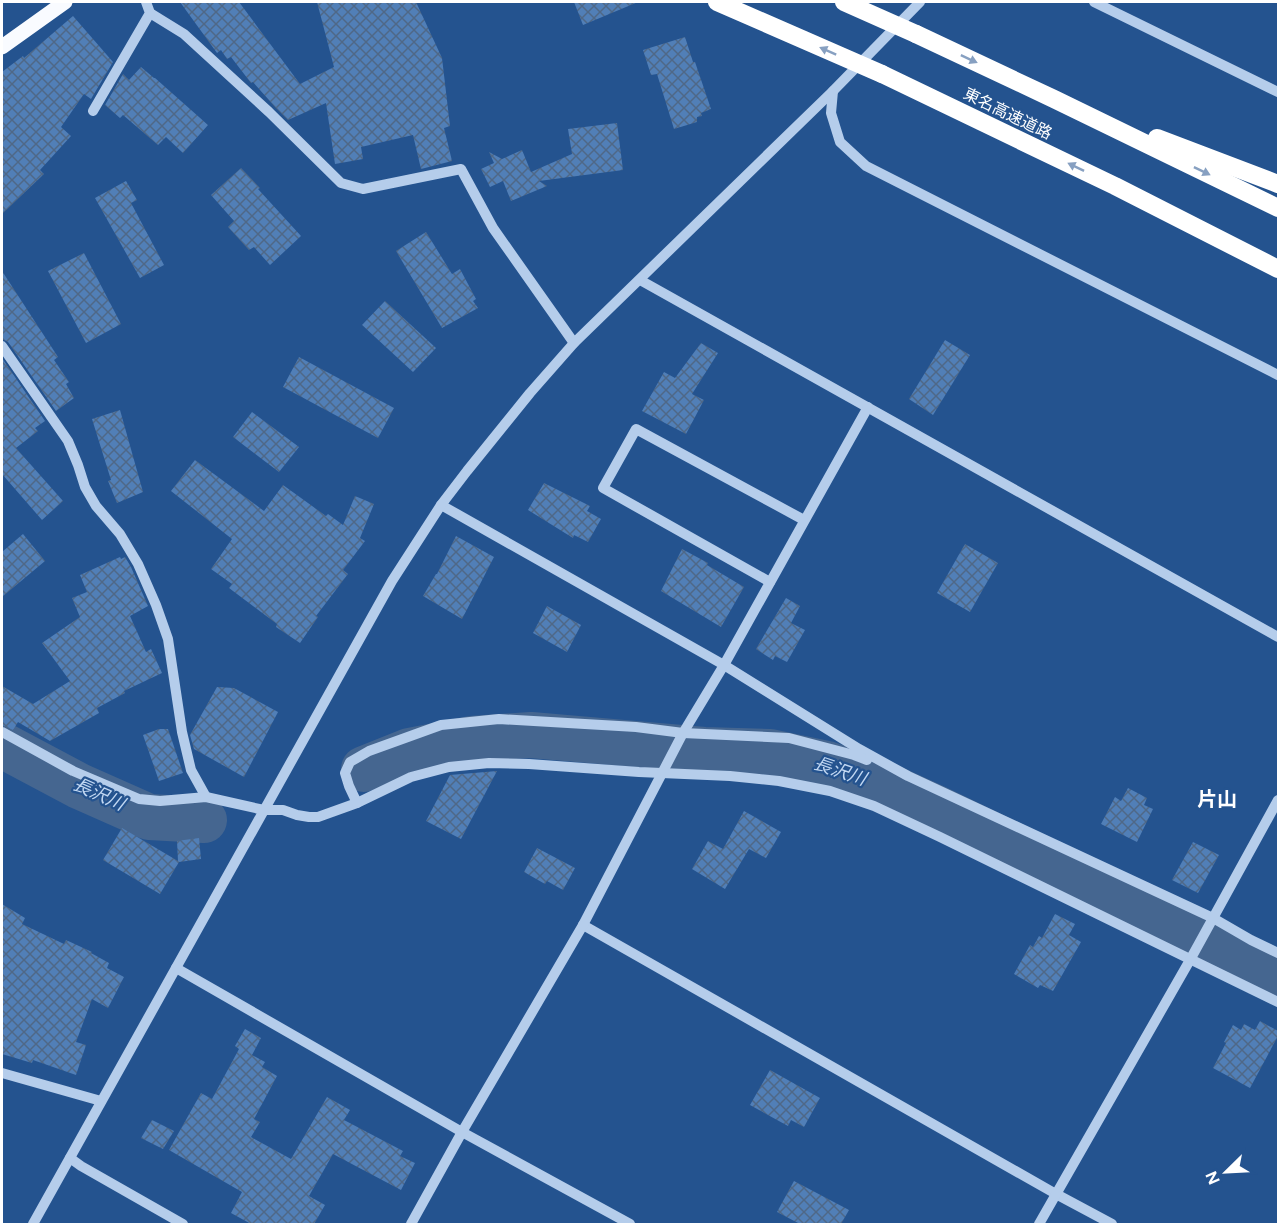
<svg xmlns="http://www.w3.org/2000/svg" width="1280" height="1226" viewBox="0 0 1280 1226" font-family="Figtree,'Noto Sans JP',sans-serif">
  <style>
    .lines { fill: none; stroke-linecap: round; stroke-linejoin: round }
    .river { stroke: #456690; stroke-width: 46 }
    .building { fill: url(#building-cross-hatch) }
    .minor { stroke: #b5cdeb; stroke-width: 10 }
    .major { stroke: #f9fbff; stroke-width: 15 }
    .highway { stroke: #fff; stroke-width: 18 }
    .highway-bridge { stroke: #fff; stroke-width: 18 }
    .oneway { fill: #87a0c1 }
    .labels { text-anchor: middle; stroke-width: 4.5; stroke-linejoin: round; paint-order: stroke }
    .street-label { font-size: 16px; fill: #fff; stroke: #24538f }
    .water-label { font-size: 18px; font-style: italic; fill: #c1d7f2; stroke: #24538f }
    .quarter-label { font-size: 20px; font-weight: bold; fill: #fff; stroke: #24538f }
  </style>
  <defs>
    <pattern id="building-cross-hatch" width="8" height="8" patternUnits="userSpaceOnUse" patternTransform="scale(1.5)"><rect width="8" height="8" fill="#517fb7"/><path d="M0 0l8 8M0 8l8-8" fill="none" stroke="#4f6887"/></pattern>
  </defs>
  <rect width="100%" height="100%" fill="#24538f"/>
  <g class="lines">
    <g class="river">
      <polyline points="2,745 79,786 149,817 204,820"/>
      <polyline points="364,769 409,751 471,739 531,735 704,750 770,752 827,764 881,783 938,809 1222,946 1278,976"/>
    </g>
  </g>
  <g class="building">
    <polygon points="180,2 239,2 300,84 334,67 317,2 416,2 442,58 450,126 444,128 452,161 421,169 413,135 361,147 363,159 335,164 326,103 288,120 275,107 253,82 251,83 231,57 227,59 221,50 217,53"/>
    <polygon points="574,2 638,2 583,25"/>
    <polygon points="73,16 113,62 91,99 84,94 61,127 71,136 40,170 44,174 2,214 2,72 23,56 24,58"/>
    <polygon points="685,37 693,62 695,62 711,109 701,113 702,116 697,117 697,122 674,129 657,74 651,75 643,50"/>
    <polygon points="141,67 154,78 155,78 208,125 183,153 166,137 158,145 123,115 120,118 105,105 123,74 129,80"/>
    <polygon points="617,123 623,170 539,181 547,186 511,201 503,181 490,187 481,169 494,163 489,152 502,159 522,150 531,172 572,154 568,129"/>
    <polygon points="241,168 260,188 258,189 301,236 270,265 254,247 249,250 228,227 234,221 211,195"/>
    <polygon points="126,181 137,200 131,203 164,265 140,278 95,198"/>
    <polygon points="426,232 452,274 460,269 476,299 473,301 478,308 442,328 396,251"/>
    <polygon points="84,253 121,324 86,343 48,271"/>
    <polygon points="2,271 58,357 54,360 69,382 66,384 74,398 56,411 8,342 2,339"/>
    <polygon points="385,301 436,348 413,372 362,325"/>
    <polygon points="945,340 970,355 933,415 909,399"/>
    <polygon points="701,343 718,353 692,394 704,400 686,434 642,411 664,372 675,378"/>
    <polygon points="299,357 394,408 378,438 283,387"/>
    <polygon points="2,358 45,421 35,428 38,431 16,448 63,501 42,520 2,474"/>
    <polygon points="120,410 143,492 117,503 108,481 111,480 92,419"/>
    <polygon points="252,412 299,447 279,472 233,437"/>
    <polygon points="195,460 264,511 283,485 326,516 328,514 343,525 355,496 374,504 360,538 365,541 343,570 348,574 316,616 318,617 300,643 276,627 277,624 229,588 232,584 211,569 232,539 171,491"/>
    <polygon points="544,483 590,506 587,511 601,519 588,542 574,535 573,538 528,510"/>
    <polygon points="23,534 45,561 2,597 2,552"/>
    <polygon points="456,536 494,557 462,619 423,596 436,574 437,574"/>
    <polygon points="965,544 998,563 970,612 937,593"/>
    <polygon points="682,549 708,563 707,565 744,587 721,627 661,591"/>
    <polygon points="120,557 121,559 125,557 131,567 148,606 130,616 146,652 151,649 162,673 124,691 125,693 97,708 99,713 50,741 18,722 13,730 2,725 2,686 33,704 70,681 42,643 80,617 72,598 87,592 80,575"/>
    <polygon points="786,598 800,606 791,623 805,630 787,662 775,656 773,660 756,649"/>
    <polygon points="547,606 581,625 567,652 533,633"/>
    <polygon points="217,687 234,688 278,712 244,777 194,749 190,735"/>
    <polygon points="159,729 168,729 183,773 159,781 143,735"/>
    <polygon points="497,771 461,839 426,821 450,775"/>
    <polygon points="1128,788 1147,798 1144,805 1153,809 1137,842 1101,824 1115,797 1121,801"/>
    <polygon points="744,811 781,832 766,858 749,849 725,889 692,869 708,841 723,849"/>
    <polygon points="122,828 178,861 177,841 199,838 201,859 179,862 160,894 103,860"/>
    <polygon points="1193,842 1219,855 1198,893 1172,880"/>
    <polygon points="537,848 575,868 563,890 547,881 545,884 524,872"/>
    <polygon points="2,904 25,918 22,924 64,944 66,940 92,952 91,953 109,963 107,968 124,977 108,1008 92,999 76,1042 86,1045 76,1075 33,1060 32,1063 2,1054"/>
    <polygon points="1055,914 1075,924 1069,935 1081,942 1053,991 1040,985 1038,988 1014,974 1030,945 1033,947 1039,936 1042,938"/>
    <polygon points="1260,1021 1278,1031 1278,1036 1250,1088 1213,1068 1226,1043 1224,1042 1233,1025 1241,1030 1244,1024 1255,1030"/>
    <polygon points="245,1029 261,1038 252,1055 265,1062 262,1067 277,1076 254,1119 260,1122 251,1137 291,1159 327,1097 350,1110 344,1120 403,1151 400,1156 415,1163 401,1190 333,1154 309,1196 325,1205 314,1224 251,1224 231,1213 242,1192 169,1150 201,1093 212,1099 239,1049 235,1046"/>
    <polygon points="770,1070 820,1098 804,1127 791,1120 788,1126 750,1105"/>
    <polygon points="152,1120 174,1131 163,1149 141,1138"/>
    <polygon points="794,1181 849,1210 841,1224 800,1224 777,1212"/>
  </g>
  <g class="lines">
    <g class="minor">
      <polyline points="1094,2 1278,92"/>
      <polyline points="150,13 184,34 269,112 341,183 363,189 461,169 493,228 574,343"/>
      <polyline points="833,91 831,113 840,142 866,166 1278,375"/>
      <polyline points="93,111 150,13 146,2"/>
      <polyline points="640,280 1278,637"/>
      <polyline points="2,346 68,441 78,465 85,487 96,506 120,534 138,564 156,605 168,639 182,732 191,770 206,797"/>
      <polyline points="441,505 724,665 859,749 908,776 1213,918 1251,940 1278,953"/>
      <polyline points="770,582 603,488 636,429 804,520"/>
      <polyline points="2,732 73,771 139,799 160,801 206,797 264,810 283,810 297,815 309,817 318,817 357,803 411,777 449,767 489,763 529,764 639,772 730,776 779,781 830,791 874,806 940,837 1278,1002"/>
      <polyline points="357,803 349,786 345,773 350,762 369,751 441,725 499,719 636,727 683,733 789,738 854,755 867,760"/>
      <polyline points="583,925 1056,1194 1112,1224"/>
      <polyline points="176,968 462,1132 630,1224"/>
      <polyline points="2,1073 101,1101"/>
      <polyline points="70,1158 81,1166 183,1224"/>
      <polyline points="33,1224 392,581 441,505 467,471 530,393 574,343 833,91 920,2"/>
      <polyline points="411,1224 462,1132 583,925 683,733 724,665 868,407"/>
      <polyline points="1039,1224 1190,960 1278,800"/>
    </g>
    <polyline class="major" points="2,47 65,2"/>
    <g class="highway">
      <polyline points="916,34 1054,99 1278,208"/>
      <polyline points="882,74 1115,186 1278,269"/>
      <polyline points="1157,138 1278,184"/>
    </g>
    <g class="highway-bridge">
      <polyline points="717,2 882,74"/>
      <polyline points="844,2 916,34"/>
    </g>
  </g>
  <defs><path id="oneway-solid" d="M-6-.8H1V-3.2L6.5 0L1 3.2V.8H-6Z" transform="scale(1.5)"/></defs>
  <g class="oneway">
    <use href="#oneway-solid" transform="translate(828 51) rotate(-156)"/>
    <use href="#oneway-solid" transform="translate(969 59) rotate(25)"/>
    <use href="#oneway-solid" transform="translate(1076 167) rotate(-154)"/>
    <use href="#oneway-solid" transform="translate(1202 171) rotate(26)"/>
  </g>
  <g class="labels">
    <g class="street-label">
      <text transform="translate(1008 113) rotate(26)" y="6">東名高速道路</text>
    </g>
    <g class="water-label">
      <text transform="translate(840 771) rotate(19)" y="6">長沢川</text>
      <text transform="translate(99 794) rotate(24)" y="6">長沢川</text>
    </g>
    <g class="quarter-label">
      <text x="1217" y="806">片山</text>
    </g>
  </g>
  <rect width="1280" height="1226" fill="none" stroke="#ffffff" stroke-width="6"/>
  <g transform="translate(1226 1172) rotate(246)" stroke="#24538f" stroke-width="4.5" paint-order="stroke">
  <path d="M0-4.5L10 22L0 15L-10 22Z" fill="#ffffff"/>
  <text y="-9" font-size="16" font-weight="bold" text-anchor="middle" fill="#ffffff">N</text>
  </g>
</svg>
